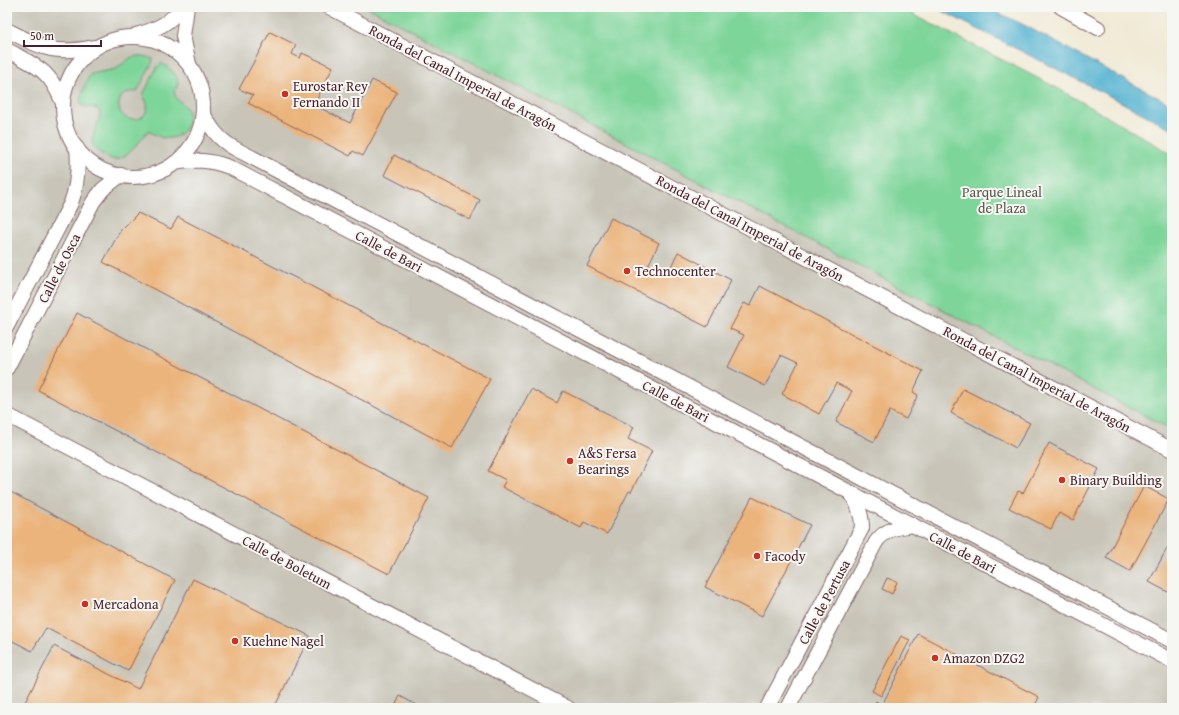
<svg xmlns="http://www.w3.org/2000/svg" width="1179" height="715" viewBox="0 0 1179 715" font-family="'Gentium Book Plus',serif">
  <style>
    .industrial { fill: #c8c4b8 }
    .green { fill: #7ed59a; stroke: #647a62 }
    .water { fill: #54b4d2; stroke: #4f6a7e }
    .building { fill: #ebb47b }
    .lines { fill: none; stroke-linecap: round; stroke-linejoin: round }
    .minor-casing { stroke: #846667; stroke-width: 16 }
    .minor { stroke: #fff; stroke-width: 14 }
    .poi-dot { fill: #c8321e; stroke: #f6f6f2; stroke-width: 1.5 }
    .labels { text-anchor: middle; stroke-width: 4; stroke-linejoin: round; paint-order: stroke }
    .street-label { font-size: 14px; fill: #4a1f2b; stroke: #f6f6f2 }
    .poi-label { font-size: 14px; fill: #4a1f2b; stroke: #f6f6f2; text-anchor: start }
    .park-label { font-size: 14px; fill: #5a564c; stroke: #f6f6f2 }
  </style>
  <rect width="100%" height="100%" fill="#f6f6f2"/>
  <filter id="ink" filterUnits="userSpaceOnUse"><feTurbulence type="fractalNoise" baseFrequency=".025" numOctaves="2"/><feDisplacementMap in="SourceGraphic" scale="8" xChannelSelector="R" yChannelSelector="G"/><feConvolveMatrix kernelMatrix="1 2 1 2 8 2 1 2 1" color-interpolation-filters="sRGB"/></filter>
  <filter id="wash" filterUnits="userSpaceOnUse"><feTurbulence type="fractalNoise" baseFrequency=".012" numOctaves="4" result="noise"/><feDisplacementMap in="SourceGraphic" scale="16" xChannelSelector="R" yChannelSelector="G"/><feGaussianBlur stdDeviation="0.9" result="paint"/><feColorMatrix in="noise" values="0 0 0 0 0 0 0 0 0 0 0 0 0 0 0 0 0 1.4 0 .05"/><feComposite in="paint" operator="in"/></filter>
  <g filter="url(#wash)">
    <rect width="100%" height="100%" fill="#f1ead6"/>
    <polygon class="industrial" points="7,7 367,7 1172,430 1172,708 7,708"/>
    <g class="green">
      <polygon points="367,7 899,7 1059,89 1172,154 1172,430"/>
      <path d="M 137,56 L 143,56 L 153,59 L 152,63 L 137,92 C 111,89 115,123 136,119 C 140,119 144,116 146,112 C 149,106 146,100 143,95 L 156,69 L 161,63 C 167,66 179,75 178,84 C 177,89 173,90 175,95 C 177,102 186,104 188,112 C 191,126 180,140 165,138 C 159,138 153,133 148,131 C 139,142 129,158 114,160 C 77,144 98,137 100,111 L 95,108 L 82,106 L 80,100 C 82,93 87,78 91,74 L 116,69 L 130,58 Z"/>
    </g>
    <polygon class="water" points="934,7 985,7 1022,24 1172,105 1172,129 1098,90"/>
    <g id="blocks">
      <g class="building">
        <polygon points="270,32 296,45 292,54 300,58 302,53 333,67 314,105 350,123 372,80 397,92 363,156 353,151 350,156 248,103 253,95 239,89"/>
        <polygon points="394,155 480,200 470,220 384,175"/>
        <polygon points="138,213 171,229 178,217 490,379 452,448 103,262 120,231"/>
        <polygon points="611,218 659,243 648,266 667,275 678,252 731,280 707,327 587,266"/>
        <polygon points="760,286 923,371 913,392 918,395 906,419 890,411 874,442 836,422 852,391 836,383 819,414 782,394 798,363 781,355 765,386 728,367 744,335 730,329 744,303 750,306"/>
        <polygon points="77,313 429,498 389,574 38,390"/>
        <polygon points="531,389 557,403 563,391 634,427 628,439 652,451 631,492 629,491 607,534 584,522 581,528 502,487 506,480 488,471"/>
        <polygon points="963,389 1030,423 1016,448 951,413"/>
        <polygon points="1049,443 1099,469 1073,520 1059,513 1051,529 1009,508 1018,491 1023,493"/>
        <polygon points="1144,486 1169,499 1130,571 1106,558"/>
        <polygon points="7,490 175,580 128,671 46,628 32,651 7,638"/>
        <polygon points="752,497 810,525 762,616 705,587"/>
        <polygon points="1172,539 1172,594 1149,582"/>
        <polygon points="887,578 897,582 892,594 882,589"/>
        <polygon points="193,579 310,636 274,708 22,708 54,646 138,689"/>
        <polygon points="918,634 1039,697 1034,708 872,708 876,701 882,705"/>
        <polygon points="901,636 910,640 881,696 872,691"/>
        <polygon points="400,696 422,708 394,708"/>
      </g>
    </g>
  </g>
  <g filter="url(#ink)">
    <use href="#blocks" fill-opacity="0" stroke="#846667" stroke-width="1"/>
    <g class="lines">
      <defs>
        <g id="minor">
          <polyline points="187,7 183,36 189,64"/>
          <polyline points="329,7 1172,450"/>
          <polyline points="1061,7 1098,28"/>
          <path d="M 7,30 C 44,49 53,55 94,47"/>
          <path d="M 136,35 C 157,29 169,24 182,7"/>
          <circle cx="133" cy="107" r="70"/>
          <path d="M 7,50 C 38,67 49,69 63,103"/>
          <path d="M 203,113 C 211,128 218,139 234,148 L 1172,641"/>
          <path d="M 175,163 C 195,159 210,160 229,167 L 1172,661"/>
          <path d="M 7,326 L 71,203 C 78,184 79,168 77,148"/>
          <polyline points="7,368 93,202 103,189 121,175"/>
          <polyline points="7,415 568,708"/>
          <path d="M 767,708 L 862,528 C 862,514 858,505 851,493"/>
          <path d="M 788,708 L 876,542 C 885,529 898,527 913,525"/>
        </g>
      </defs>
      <use href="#minor" class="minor-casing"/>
      <use href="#minor" class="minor"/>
    </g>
  </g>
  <g class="poi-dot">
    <circle cx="285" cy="94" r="4"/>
    <circle cx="627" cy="271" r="4"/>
    <circle cx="570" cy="461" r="4"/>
    <circle cx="1062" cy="480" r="4"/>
    <circle cx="757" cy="556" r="4"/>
    <circle cx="85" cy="604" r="4"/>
    <circle cx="235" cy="641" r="4"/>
    <circle cx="935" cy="658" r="4"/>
  </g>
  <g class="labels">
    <g class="street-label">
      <text transform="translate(463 78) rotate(28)" y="5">Ronda del Canal Imperial de Aragón</text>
      <text transform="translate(750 228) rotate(28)" y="5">Ronda del Canal Imperial de Aragón</text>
      <text transform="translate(389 251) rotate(28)" y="5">Calle de Bari</text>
      <text transform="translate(59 268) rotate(-63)" y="5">Calle de Osca</text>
      <text transform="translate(1037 379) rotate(28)" y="5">Ronda del Canal Imperial de Aragón</text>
      <text transform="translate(676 401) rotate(28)" y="5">Calle de Bari</text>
      <text transform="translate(963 552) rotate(28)" y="5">Calle de Bari</text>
      <text transform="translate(287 562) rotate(28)" y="5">Calle de Boletum</text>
      <text transform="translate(824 602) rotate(-62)" y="5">Calle de Pertusa</text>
    </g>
    <g class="poi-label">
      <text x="293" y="91">Eurostar Rey<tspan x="293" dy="16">Fernando II</tspan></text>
      <text x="635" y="276">Technocenter</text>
      <text x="578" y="458">A&amp;S Fersa<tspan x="578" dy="16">Bearings</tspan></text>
      <text x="1070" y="485">Binary Building</text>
      <text x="765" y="561">Facody</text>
      <text x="93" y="609">Mercadona</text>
      <text x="243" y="646">Kuehne Nagel</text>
      <text x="943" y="663">Amazon DZG2</text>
    </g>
    <g class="park-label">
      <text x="1002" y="197">Parque Lineal<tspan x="1002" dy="16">de Plaza</tspan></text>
    </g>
  </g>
  <rect width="1179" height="715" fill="none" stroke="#f6f6f2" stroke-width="24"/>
  <path d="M24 40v6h77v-6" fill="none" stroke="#4a1f2b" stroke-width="2"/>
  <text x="30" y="40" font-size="12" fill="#4a1f2b" stroke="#f6f6f2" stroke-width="3" paint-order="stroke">50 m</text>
</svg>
